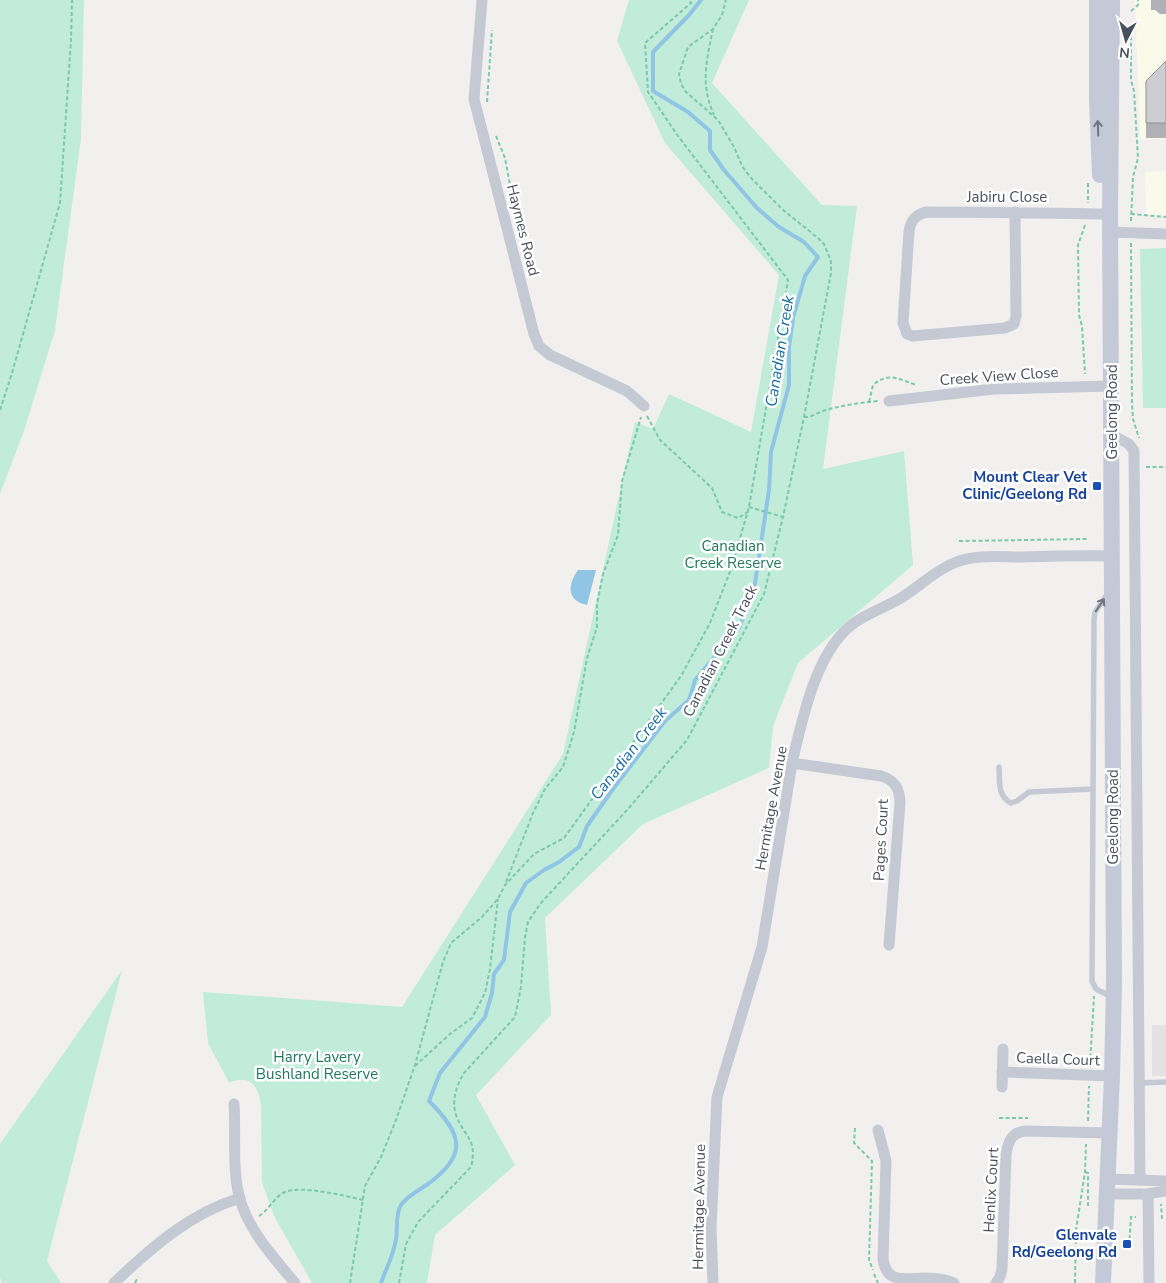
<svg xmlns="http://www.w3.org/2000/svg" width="1166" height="1283" viewBox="0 0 1166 1283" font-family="'Nunito Sans',sans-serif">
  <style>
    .commercial { fill: #fbf9ea }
    .education { fill: #e3e1e1 }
    .green { fill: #c1ecd9 }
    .water { fill: #91c5e6 }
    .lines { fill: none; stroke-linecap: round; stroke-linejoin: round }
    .stream { stroke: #91c5e6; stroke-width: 4 }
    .path { stroke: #7bc8b0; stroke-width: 2; stroke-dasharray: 4 2.5; stroke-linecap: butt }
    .service { stroke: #c4c9d3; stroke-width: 5.5 }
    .minor { stroke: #c4c9d3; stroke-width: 11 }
    .secondary { stroke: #c3c9d7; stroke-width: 16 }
    .wall { fill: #b0b1b6 }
    .building { fill: #cdced4; stroke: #909094 }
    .oneway { stroke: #6e7481 }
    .oneway2 { stroke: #6e7480 }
    .transit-dot { fill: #1a4fb4; stroke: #fff; stroke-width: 2 }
    .labels { text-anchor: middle; stroke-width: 5; stroke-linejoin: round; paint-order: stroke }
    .street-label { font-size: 15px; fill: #494f5c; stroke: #fff }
    .transit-label { font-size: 15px; font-weight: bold; fill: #164399; stroke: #fff; text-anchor: end }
    .park-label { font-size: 15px; fill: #1d795b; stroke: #fff }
    .water-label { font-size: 16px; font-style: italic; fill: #166ca1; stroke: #fff }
  </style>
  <rect width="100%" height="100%" fill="#f2f0ef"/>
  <g class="commercial">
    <polygon points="1135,0 1166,0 1166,139 1140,139"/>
    <polygon points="1166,171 1166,216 1146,214 1145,172"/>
  </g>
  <rect class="education" x="1152" y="1025" width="14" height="51"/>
  <g class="green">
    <polygon points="0,0 84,0 81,139 55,330 24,431 0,494"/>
    <path d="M 629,0 L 749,0 L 712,83 L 822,205 L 857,206 L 823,469 L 904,451 L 913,565 L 798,663 L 773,726 L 769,768 L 643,824 L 545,918 L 551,1015 L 476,1095 L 515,1165 L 435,1235 L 427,1283 L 312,1283 L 274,1216 L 262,1182 L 261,1104 C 258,1085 249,1074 229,1083 L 226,1077 L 208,1043 L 203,992 L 402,1007 L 563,754 L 635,422 L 653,429 L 669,394 L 751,432 L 779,275 L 665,143 L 617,41 Z"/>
    <polygon points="1166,248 1166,408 1143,408 1140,249"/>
    <polygon points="122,970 47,1261 61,1283 2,1283 0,1278 0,1144"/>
  </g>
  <path class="water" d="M 578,570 L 596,570 L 587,605 C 567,601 567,585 578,570 Z"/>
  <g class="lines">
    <path class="stream" d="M 381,1283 C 386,1269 394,1254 396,1239 C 398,1229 395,1214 401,1205 C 407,1196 419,1190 428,1184 C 469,1154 462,1134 429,1101 L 440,1073 L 485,1017 L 492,993 L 494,974 L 504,960 L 510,912 L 526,883 L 544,870 L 559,862 L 579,847 L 587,826 L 613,789 L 665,721 L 689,700 L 695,680 L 739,628 L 754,590 L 769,490 L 771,452 L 789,385 L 789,347 L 793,318 L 805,276 L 818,257 L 804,242 L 779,227 L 757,208 L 724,170 L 710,150 L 710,131 L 688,112 L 653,91 L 653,52 L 689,15 L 701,0"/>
    <g class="path">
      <polyline points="1131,11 1138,5 1138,0"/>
      <path d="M 713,29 C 709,49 703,72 707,92 C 708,100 711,108 714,115"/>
      <polyline points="487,102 492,30"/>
      <polyline points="496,136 505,158 514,206"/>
      <polyline points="1088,183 1088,203"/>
      <polyline points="1131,214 1166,217"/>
      <polyline points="1131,221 1133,177 1138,158 1134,91 1131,80 1131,25"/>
      <polyline points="1085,225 1078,245 1079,315 1082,326 1085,374"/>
      <polyline points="1131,243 1132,405 1133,419 1139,438"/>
      <path d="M 869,402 L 873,385 C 890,371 899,380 917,385"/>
      <polyline points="0,410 12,373 60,203 71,40 72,0"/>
      <polyline points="647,416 660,440 712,488 722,512 738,518 748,512"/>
      <path d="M 804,417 C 812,417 815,414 823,411 C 837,406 864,402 879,401"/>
      <polyline points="1146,467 1166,467"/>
      <polyline points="749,507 783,517"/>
      <polyline points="959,541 1087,539"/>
      <polyline points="506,882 533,813 545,789 563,767 574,732 587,658 597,627 597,604 603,574 618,535 622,481 641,417"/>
      <polyline points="1090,1064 1094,996"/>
      <polyline points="415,1066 450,1034 472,1018 485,993 490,969 498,899"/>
      <polyline points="999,1118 1028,1118"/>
      <polyline points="1088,1121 1089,1086"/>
      <polyline points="855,1128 854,1143 872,1161 869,1260 873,1270"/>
      <polyline points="1085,1172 1088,1173 1088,1206"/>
      <path d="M 259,1216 C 269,1210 274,1197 285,1192 C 301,1185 346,1196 363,1200"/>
      <polyline points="1161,1218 1162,1218 1161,1204"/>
      <polyline points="1125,1247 1129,1248 1131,1217 1136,1217"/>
      <polyline points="874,1274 878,1283"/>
      <polyline points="135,1283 138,1277"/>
      <polyline points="350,1283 365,1186 381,1157 396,1120 415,1065 443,962 451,943 482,917 498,899 505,885 534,854 564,838 681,676 710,623 731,569 749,507 788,280 678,136 648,92 645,43 691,3 690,0"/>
      <path d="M 399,1283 L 406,1244 L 418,1222 L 471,1167 C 478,1139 464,1137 456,1115 C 451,1100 457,1085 464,1073 L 515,1017 L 521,987 L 525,937 L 528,922 L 540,904 L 628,809 L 687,740 L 764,594 L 783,517 L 804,417 L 831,273 L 831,261 L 824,244 L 818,238 L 782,209 L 751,178 L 742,166 L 734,147 L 718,120 L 686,92 L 681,84 L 679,74 L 688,47 L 713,29 L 722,15 L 726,0"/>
      <polyline points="1075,1283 1076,1230 1085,1172 1086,1144"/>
    </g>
    <g class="service">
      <polyline points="1108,593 1095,612 1094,619 1092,981 1096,989 1112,997"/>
      <path d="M 999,767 C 1000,781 997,796 1011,803 L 1017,801 L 1029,792 L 1093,789"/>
      <polyline points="1139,1083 1166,1082"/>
    </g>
    <g class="minor">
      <polyline points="482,0 474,99 534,334 539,346 550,355 627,391 644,406"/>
      <path d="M 1015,212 L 1016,316 L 1014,324 L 1005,328 L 913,336 L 907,334 L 903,323 L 909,231 C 911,220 916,214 927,212 C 986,212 1043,213 1102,214"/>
      <polyline points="1111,232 1166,234"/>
      <polyline points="889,401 994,389 1111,386"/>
      <polyline points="1112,435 1129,444 1134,451 1140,1180"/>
      <path d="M 792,763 L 881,776 C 895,780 900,789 900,803 L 889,945"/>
      <polyline points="1002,1072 1112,1076"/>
      <polyline points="1002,1087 1003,1049"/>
      <path d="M 234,1104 C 236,1134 232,1167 239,1196 C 248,1230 273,1257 295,1283"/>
      <path d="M 878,1130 L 886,1161 L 883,1259 C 886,1283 903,1279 922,1278 C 932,1278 945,1279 954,1283"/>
      <polyline points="1108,1179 1166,1181"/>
      <polyline points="1107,1194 1147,1194 1166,1191"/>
      <polyline points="1148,1194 1149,1283"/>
      <path d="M 114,1283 C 151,1248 190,1213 240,1198"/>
      <path d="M 713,1283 L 711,1228 L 717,1097 L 762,947 L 792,763 C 802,720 816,650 854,623 C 868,613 886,607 901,598 C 919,587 934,571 954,563 C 975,554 999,557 1022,557 C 1052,556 1082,555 1113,556"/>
      <path d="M 996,1283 L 1000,1277 L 1002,1269 L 1006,1155 C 1008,1141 1012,1132 1026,1131 L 1109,1133"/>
    </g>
    <g class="secondary">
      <polyline points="1097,0 1097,99 1100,175"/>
      <polyline points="1103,1283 1112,1076 1114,985 1110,214 1112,0"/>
    </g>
  </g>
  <g class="wall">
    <polygon points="1151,0 1166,0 1166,14 1160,14 1155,10 1151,10"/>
    <polygon points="1166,61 1166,138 1146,138 1146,81"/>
  </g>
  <polygon class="building" points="1166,61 1166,123 1146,123 1146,81"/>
  <defs><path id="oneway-shaft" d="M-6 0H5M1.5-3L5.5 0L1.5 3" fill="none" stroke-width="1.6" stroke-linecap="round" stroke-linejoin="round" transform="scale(1.25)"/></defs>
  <use class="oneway" href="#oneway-shaft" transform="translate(1098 128) rotate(-92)"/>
  <use class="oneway2" href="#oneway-shaft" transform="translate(1100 605) rotate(-56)"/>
  <g class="transit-dot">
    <rect x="1092" y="481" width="10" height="10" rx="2.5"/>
    <rect x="1122" y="1239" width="10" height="10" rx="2.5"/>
  </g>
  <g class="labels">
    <g class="street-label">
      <text x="1007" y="202">Jabiru Close</text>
      <text transform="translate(523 230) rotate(76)" y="5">Haymes Road</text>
      <text transform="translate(999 376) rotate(-4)" y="5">Creek View Close</text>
      <text transform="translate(1112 412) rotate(-90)" y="5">Geelong Road</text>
      <text transform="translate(720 651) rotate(-63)" y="5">Canadian Creek Track</text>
      <text transform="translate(771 808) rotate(-80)" y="5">Hermitage Avenue</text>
      <text transform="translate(1113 817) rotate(-90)" y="5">Geelong Road</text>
      <text transform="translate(881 840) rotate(-87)" y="5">Pages Court</text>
      <text transform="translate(1058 1059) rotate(2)" y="5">Caella Court</text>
      <text transform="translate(991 1190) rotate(-87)" y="5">Henlix Court</text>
      <text transform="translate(699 1207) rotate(-89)" y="5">Hermitage Avenue</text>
    </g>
    <g class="transit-label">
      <text x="1087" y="482">Mount Clear Vet<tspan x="1087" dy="17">Clinic/Geelong Rd</tspan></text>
      <text x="1117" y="1240">Glenvale<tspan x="1117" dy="17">Rd/Geelong Rd</tspan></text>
    </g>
    <g class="park-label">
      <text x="733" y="551">Canadian<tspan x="733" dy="17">Creek Reserve</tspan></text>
      <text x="317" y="1062">Harry Lavery<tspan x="317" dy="17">Bushland Reserve</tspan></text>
    </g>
    <g class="water-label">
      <text transform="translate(779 351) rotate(-81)" y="6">Canadian Creek</text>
      <text transform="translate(628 753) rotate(-52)" y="6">Canadian Creek</text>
    </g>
  </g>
  <g transform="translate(1126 40) rotate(186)" stroke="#ffffff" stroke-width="4" paint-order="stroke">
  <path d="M0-4L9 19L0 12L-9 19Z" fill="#494f5c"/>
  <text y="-8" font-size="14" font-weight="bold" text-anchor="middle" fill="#494f5c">N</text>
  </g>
</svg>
